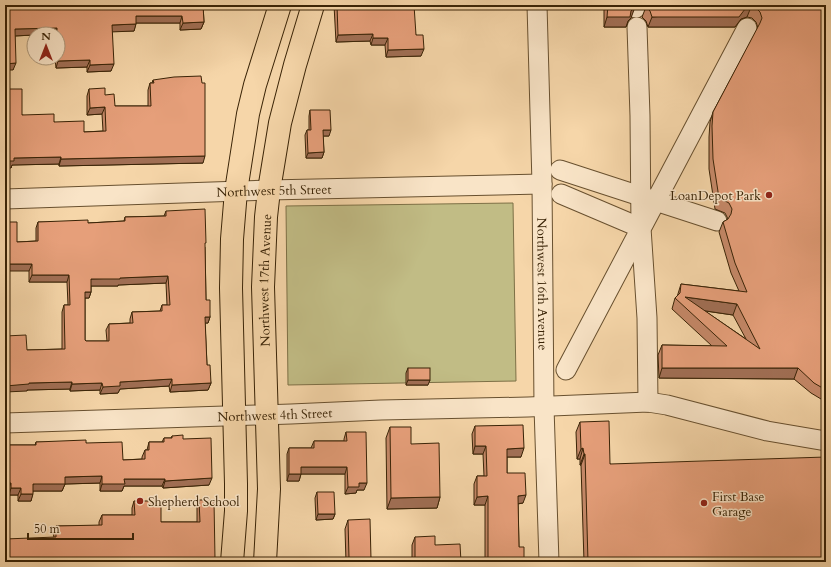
<svg xmlns="http://www.w3.org/2000/svg" width="831" height="567" viewBox="0 0 831 567" font-family="Cardo,serif">
  <style>
    .green { fill: #c1bc85; stroke: #7d7046 }
    .lines { fill: none; stroke-linecap: round; stroke-linejoin: round }
    .minor-casing { stroke: #68502f; stroke-width: 21 }
    .major-casing { stroke: #392306; stroke-width: 24 }
    .minor { stroke: #f9e4c7; stroke-width: 19 }
    .major { stroke: #f6d6a9; stroke-width: 22 }
    .wall { fill: #c68969; stroke: #392306; fill-rule: evenodd }
    .shaded-wall { fill: #a16f55; stroke: #392306 }
    .building { fill: #e69f7a; stroke: #392306; fill-rule: evenodd }
    .poi-dot { fill: #8f2418; stroke: #f9e4c7; stroke-width: 1.5 }
    .labels { text-anchor: middle; stroke-width: 3; stroke-linejoin: round; paint-order: stroke }
    .street-label { font-size: 13px; fill: #392306; stroke: #f9e4c7 }
    .poi-label { font-size: 13px; fill: #392306; stroke: #f9e4c7; text-anchor: start }
  </style>
  <rect width="100%" height="100%" fill="#f6d6a9"/>
  <filter id="stains"><feTurbulence type="fractalNoise" baseFrequency=".005" numOctaves="4"/><feColorMatrix values="0 0 0 0 .2 0 0 0 0 .09 0 0 0 0 .02 0 0 0 .5 -.17"/></filter>
  <radialGradient id="worn" r=".72"><stop offset=".6" stop-color="#630" stop-opacity="0"/><stop offset="1" stop-color="#630" stop-opacity=".3"/></radialGradient>
  <polygon class="green" points="513,203 516,381 288,385 286,206"/>
  <g class="lines">
    <defs>
      <g id="minor">
        <path id="s1" d="M 537,5 L 542,184 L 544,407 L 549,562"/>
        <polyline points="636,5 636,8"/>
        <polyline points="637,27 640,116 641,228 647,318 648,402"/>
        <polyline points="560,170 717,221"/>
        <polyline points="561,194 641,228 566,370"/>
        <path id="s2" d="M 5,199 L 269,190 L 542,184"/>
        <polyline points="643,225 747,28"/>
        <path id="s3" d="M 5,423 L 291,414 L 381,410 L 528,407 L 648,402 L 667,405 L 767,431 L 826,441"/>
      </g>
      <g id="major">
        <polyline points="232,562 236,511 236,484 231,288 232,239 236,191 248,114 255,85 280,5"/>
        <path id="s4" d="M 265,562 L 269,489 L 263,287 L 266,217 L 269,190 L 280,123 L 295,65 L 313,5"/>
      </g>
    </defs>
    <use href="#minor" class="minor-casing"/>
    <use href="#major" class="major-casing"/>
    <use href="#minor" class="minor"/>
    <use href="#major" class="major"/>
  </g>
  <g class="wall">
    <polygon points="5,5 203,5 204,22 201,29 180,30 180,23 136,23 134,31 112,31 111,71 87,72 87,67 56,68 55,58 58,58 58,34 34,34 34,35 15,36 13,70"/>
    <polygon points="334,5 405,5 416,35 421,56 386,57 385,45 371,45 370,41 336,42"/>
    <polygon points="605,5 632,5 631,18 628,21 626,27 604,27 604,7"/>
    <path d="M 826,5 L 826,402 L 811,393 L 794,379 L 659,378 L 658,355 L 662,345 L 712,346 L 672,309 L 675,298 L 677,297 L 681,284 L 739,291 L 731,273 L 719,232 L 723,222 L 728,219 L 725,213 L 715,209 L 709,169 L 709,137 L 710,122 L 713,112 L 758,28 L 756,22 L 752,18 L 747,17 L 741,19 L 735,27 L 648,27 L 646,21 L 642,17 L 646,7 ZM 705,311 L 733,315 L 746,339 Z"/>
    <polygon points="153,80 203,163 59,166 59,164 12,165 11,168 22,115 54,122 84,132 103,131 102,114 87,115 87,96 89,89 105,95 115,106 148,106 148,90 150,83 152,83"/>
    <polygon points="310,110 329,136 323,136 324,152 322,158 306,158 305,135 307,130 309,130 309,116"/>
    <path d="M 166,211 L 205,247 L 206,300 L 210,317 L 208,323 L 205,323 L 207,365 L 211,383 L 208,390 L 170,392 L 169,386 L 120,389 L 118,393 L 100,394 L 100,390 L 70,391 L 70,389 L 27,390 L 27,391 L 27,350 L 62,349 L 62,312 L 64,305 L 68,305 L 67,282 L 29,282 L 29,271 L 17,242 L 36,241 L 36,228 L 38,222 L 88,223 L 124,221 L 125,217 L 164,216 ZM 166,283 L 167,305 L 162,305 L 160,311 L 132,312 L 130,319 L 130,323 L 109,324 L 106,330 L 107,341 L 86,341 L 85,340 L 85,298 L 89,298 L 91,292 L 91,286 L 118,286 L 118,285 Z"/>
    <polygon points="408,368 428,385 406,385 406,373"/>
    <polygon points="580,422 610,464 826,562 584,562 581,465 580,465 580,459 577,459 576,432"/>
    <polygon points="475,426 521,457 507,457 507,473 523,503 518,504 519,547 524,562 485,562 485,505 474,505 474,484 477,476 484,476 483,454 473,454 472,434"/>
    <polygon points="390,427 440,497 437,508 387,509 386,438"/>
    <polygon points="346,432 364,490 357,490 356,493 345,494 345,474 301,474 299,481 287,481 287,454 289,448 311,448 314,441 344,441 344,439"/>
    <polygon points="172,436 183,439 209,485 163,488 162,486 124,486 122,491 100,491 100,483 65,484 62,491 33,491 31,501 18,501 18,495 9,495 8,490 5,490 5,445 35,445 36,442 86,443 123,460 142,459 142,457 145,450 147,450 149,442 162,442 164,438 171,438"/>
    <polygon points="317,492 335,514 333,519 316,520 315,498"/>
    <polygon points="199,500 215,559 214,562 5,562 54,537 53,533 56,526 99,526 99,522 102,515 132,515 132,508 134,501 161,522 197,522 197,507"/>
    <polygon points="348,520 374,562 412,561 412,545 415,537 435,545 461,562 346,562 345,529"/>
  </g>
  <g class="shaded-wall">
    <polygon points="635,7 631,18 628,21 626,27 604,27 607,17 631,11"/>
    <polygon points="751,7 747,17 741,19 735,27 648,27 652,17 745,9"/>
    <polygon points="136,16 182,16 180,23 133,23"/>
    <polygon points="204,22 201,29 180,30 183,23"/>
    <polygon points="136,24 134,31 110,32 112,25"/>
    <polygon points="57,28 55,34 34,34 34,35 13,36 15,29"/>
    <polygon points="373,34 370,41 336,42 338,35"/>
    <polygon points="373,38 388,38 385,45 371,45"/>
    <polygon points="424,49 421,56 386,57 388,50"/>
    <polygon points="90,60 87,67 56,68 58,61"/>
    <polygon points="16,63 13,70 5,70 5,64"/>
    <polygon points="114,64 111,71 87,72 90,65"/>
    <polygon points="105,107 102,114 87,115 90,108"/>
    <polygon points="323,130 331,130 329,136 321,136"/>
    <polygon points="324,152 322,158 306,158 308,153"/>
    <polygon points="205,156 203,163 59,166 61,159"/>
    <polygon points="61,157 59,164 12,165 11,168 5,168 5,161 14,158"/>
    <polygon points="5,264 32,264 29,271 5,271"/>
    <polygon points="32,275 69,275 67,282 29,282"/>
    <polygon points="168,276 166,283 118,285 118,286 88,286 91,279"/>
    <polygon points="85,292 91,292 89,298 82,298"/>
    <polygon points="685,297 737,304 733,315 686,308"/>
    <polygon points="205,317 210,317 208,323 202,323"/>
    <polygon points="662,368 798,368 794,379 659,378"/>
    <polygon points="172,379 169,386 120,389 118,393 100,394 103,387 120,382"/>
    <polygon points="408,380 430,380 428,385 406,385"/>
    <polygon points="72,382 70,389 27,390 27,391 5,392 5,386 29,383"/>
    <polygon points="102,383 100,390 70,391 72,384"/>
    <polygon points="211,383 208,390 170,392 172,385"/>
    <polygon points="475,446 486,446 483,454 473,454"/>
    <polygon points="524,448 521,457 504,457 507,449"/>
    <polygon points="583,448 580,459 577,459 581,449"/>
    <polygon points="584,454 585,454 581,465 580,465"/>
    <polygon points="301,467 347,467 345,474 299,474"/>
    <polygon points="289,474 301,474 299,481 287,481"/>
    <polygon points="102,476 100,483 65,484 62,491 31,491 33,484 65,477"/>
    <polygon points="212,478 209,485 163,488 165,481"/>
    <polygon points="124,479 165,479 162,486 124,486 122,491 100,491 102,484"/>
    <polygon points="5,483 11,483 8,490 5,490"/>
    <polygon points="359,483 367,483 364,490 357,490 356,493 345,494 348,487"/>
    <polygon points="11,488 21,488 18,495 9,495"/>
    <polygon points="21,494 33,494 31,501 18,501"/>
    <polygon points="526,495 523,503 515,504 518,496"/>
    <polygon points="488,496 485,505 474,505 477,497"/>
    <polygon points="440,497 437,508 387,509 391,498"/>
    <polygon points="318,514 335,514 333,519 316,520"/>
    <polygon points="131,558 167,558 166,562 130,562"/>
    <polygon points="194,559 215,559 214,562 193,562"/>
    <polygon points="67,561 102,561 102,562 51,562"/>
  </g>
  <g class="building">
    <polygon points="5,5 203,5 204,22 183,23 182,16 136,16 136,24 112,25 114,64 90,65 90,60 58,61 58,34 57,34 57,28 15,29 16,63 5,64"/>
    <polygon points="337,5 414,5 416,35 423,35 424,49 388,50 388,38 373,38 373,34 338,35"/>
    <polygon points="608,5 632,5 635,7 631,11 630,17 607,17"/>
    <path d="M 647,5 L 826,5 L 826,390 L 814,383 L 798,368 L 662,368 L 662,345 L 727,346 L 675,298 L 680,293 L 681,284 L 747,292 L 735,263 L 723,222 L 728,219 L 731,214 L 732,209 L 729,203 L 719,198 L 713,159 L 712,126 L 713,112 L 760,23 L 762,18 L 760,12 L 756,8 L 751,7 L 745,9 L 739,17 L 652,17 L 650,11 L 646,7 ZM 685,297 L 737,304 L 760,349 Z"/>
    <polygon points="201,76 202,83 205,83 205,156 61,159 61,157 14,158 14,161 5,161 5,89 22,89 22,115 54,114 54,122 84,121 84,132 106,131 105,107 90,108 89,89 105,88 105,95 114,94 115,106 151,106 150,83 154,83 153,80 174,77"/>
    <polygon points="310,110 330,110 331,130 323,130 324,152 308,153 307,130 311,130"/>
    <path d="M 205,209 L 206,243 L 205,243 L 206,300 L 210,300 L 210,317 L 205,317 L 207,365 L 210,365 L 211,383 L 172,385 L 172,379 L 120,382 L 120,386 L 103,387 L 102,383 L 72,384 L 72,382 L 29,383 L 29,384 L 5,386 L 5,336 L 26,335 L 27,350 L 65,349 L 64,305 L 70,305 L 69,275 L 32,275 L 32,264 L 5,264 L 5,222 L 17,222 L 17,242 L 38,241 L 38,222 L 88,220 L 88,223 L 125,221 L 125,217 L 166,216 L 166,211 ZM 168,276 L 170,305 L 162,305 L 162,311 L 132,312 L 133,323 L 109,324 L 109,341 L 86,341 L 85,340 L 85,292 L 91,292 L 91,279 L 120,279 L 120,278 Z"/>
    <rect x="408" y="368" width="22" height="12"/>
    <polygon points="609,421 610,464 826,457 826,562 588,562 585,454 584,454 583,448 581,449 580,422"/>
    <polygon points="523,425 524,448 507,449 507,473 525,473 526,495 518,496 519,547 524,547 524,562 488,562 488,496 477,497 477,476 487,476 486,446 475,446 475,426"/>
    <polygon points="390,427 411,427 411,444 439,443 440,497 391,498"/>
    <polygon points="346,432 366,432 367,483 359,483 359,487 348,487 347,467 301,467 301,474 289,474 289,448 314,448 314,441 347,441"/>
    <polygon points="183,435 183,439 211,438 212,478 165,481 165,479 124,479 125,484 102,484 102,476 65,477 65,484 33,484 33,494 21,494 21,488 11,488 11,483 5,483 5,445 36,445 36,442 86,440 86,443 122,442 123,460 145,459 145,450 149,450 149,442 164,442 164,438 172,438 172,436"/>
    <polygon points="317,492 334,492 335,514 318,514"/>
    <polygon points="199,500 214,500 215,559 194,559 194,562 167,562 167,558 131,558 131,562 102,562 102,561 67,561 51,562 5,562 5,539 56,537 56,526 102,525 102,515 135,515 134,501 161,501 161,522 200,522"/>
    <polygon points="370,519 371,559 374,559 374,562 415,560 415,537 435,536 435,545 460,544 461,562 348,562 348,558 349,558 348,520"/>
  </g>
  <g class="poi-dot">
    <circle cx="769" cy="195" r="4"/>
    <circle cx="140" cy="501" r="4"/>
    <circle cx="704" cy="503" r="4"/>
  </g>
  <g class="labels">
    <g class="street-label">
      <text dy="5" stroke="none"><textPath href="#s2" startOffset="269">Northwest 5th Street</textPath></text>
      <text dy="5" stroke="none"><textPath href="#s4" startOffset="282">Northwest 17th Avenue</textPath></text>
      <text dy="5" stroke="none"><textPath href="#s1" startOffset="279">Northwest 16th Avenue</textPath></text>
      <text dy="5" stroke="none"><textPath href="#s3" startOffset="270">Northwest 4th Street</textPath></text>
    </g>
    <g class="poi-label">
      <text x="761" y="200" text-anchor="end">LoanDepot Park</text>
      <text x="712" y="501">First Base<tspan x="712" dy="15">Garage</tspan></text>
      <text x="148" y="506">Shepherd School</text>
    </g>
  </g>
  <rect width="831" height="567" fill="none" stroke="#f6d6a9" stroke-width="20"/>
  <rect x="6" y="6" width="819" height="555" fill="none" stroke="#392306" stroke-width="2"/>
  <rect x="10" y="10" width="811" height="547" fill="none" stroke="#392306"/>
  <g transform="translate(46 46)"><circle r="19" fill="#f9e4c7" stroke="#ac977a"/>
  <path d="M0-3L7 15L0 10L-7 15Z" fill="#8f2418"/>
  <text y="-6" font-size="11" font-weight="bold" text-anchor="middle" fill="#392306">N</text>
  </g>
  <path d="M28 533v6h105v-6" fill="none" stroke="#392306" stroke-width="2"/>
  <text x="34" y="533" font-size="12" fill="#392306" stroke="#f9e4c7" stroke-width="3" paint-order="stroke">50 m</text>
  <rect width="100%" height="100%" filter="url(#stains)"/>
  <rect width="100%" height="100%" fill="url(#worn)"/>
</svg>
